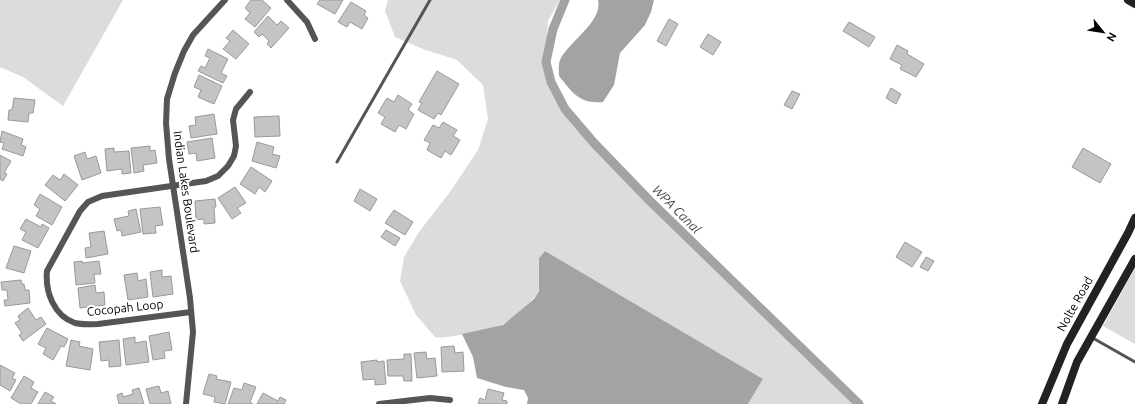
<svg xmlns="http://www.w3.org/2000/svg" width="1135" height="404" viewBox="0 0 1135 404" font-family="Ubuntu,sans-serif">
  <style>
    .green { fill: #dcdcdc }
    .water { fill: #a3a3a3 }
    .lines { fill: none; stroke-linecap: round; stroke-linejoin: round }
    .canal { stroke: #a3a3a3; stroke-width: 9 }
    .building { fill: #c4c4c4; stroke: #999 }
    .lane { stroke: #555; stroke-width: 3 }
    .street { stroke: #555; stroke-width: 6 }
    .secondary { stroke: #222; stroke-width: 8 }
    .labels { text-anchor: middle; stroke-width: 4; stroke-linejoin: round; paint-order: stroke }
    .street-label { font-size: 12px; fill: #000; stroke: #fff }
    .water-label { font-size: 13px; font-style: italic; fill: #444; stroke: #fff }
  </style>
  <rect width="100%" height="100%" fill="#fff"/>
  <g class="green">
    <polygon points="0,0 123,0 63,106 23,77 0,67"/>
    <path d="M 388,0 L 560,0 L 548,21 L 544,71 L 572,124 L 678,231 L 860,404 L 748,404 L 763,379 L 545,251 L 539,258 C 539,267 541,285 538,292 C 535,299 509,322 502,325 C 492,329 443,340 435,337 L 416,315 L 400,281 L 404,257 L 419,232 L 450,192 L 478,150 L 488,119 L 483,85 L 457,60 L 423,49 L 395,37 L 385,11 Z"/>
    <polygon points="1135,268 1135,344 1103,326"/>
  </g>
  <g class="water">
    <path d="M 598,0 L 654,0 L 651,12 L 645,25 L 620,53 L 614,85 L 603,102 C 579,104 573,93 559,76 C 559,71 558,65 560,60 C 568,42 603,22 598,0 Z"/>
    <polygon points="545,251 763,379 748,404 527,404 528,398 524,390 506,387 477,378 473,357 462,334 503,325 534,299 539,291 539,258"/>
  </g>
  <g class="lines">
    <polyline class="canal" points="565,0 553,29 546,62 551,82 565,109 594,143 650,201 859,404"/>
  </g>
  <g class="building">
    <polygon points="251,0 262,0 271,8 255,27 245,19 250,13 245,8"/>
    <polygon points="320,0 343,0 335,14 317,4"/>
    <polygon points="351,2 366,11 364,15 368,18 362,29 350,22 347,27 338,22"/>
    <polygon points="268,16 277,25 281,21 289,28 271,48 267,44 269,41 262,34 259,37 254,32"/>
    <polygon points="669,19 678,24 666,46 657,41"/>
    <polygon points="849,22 875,37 869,47 843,31"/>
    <polygon points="233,30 249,44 236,59 223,49 230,41 226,38"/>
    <polygon points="708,34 721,42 713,55 700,47"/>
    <polygon points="897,45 908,51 907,54 924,64 916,77 900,69 902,65 890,59"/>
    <polygon points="208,49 228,59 221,73 227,76 223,83 198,71 201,66 205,68 210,58 205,56"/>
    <polygon points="437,71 459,84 441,115 438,113 434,119 418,110 422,103 419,102"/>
    <polygon points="199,75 222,86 214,104 198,97 201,90 194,87"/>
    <polygon points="891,88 901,94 896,104 886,98"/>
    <polygon points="792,91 800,94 792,109 784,105"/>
    <polygon points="398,95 412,104 408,110 414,114 406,129 399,125 395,132 381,124 385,117 378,113 387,98 394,102"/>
    <polygon points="14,98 35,100 33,113 29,113 28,122 8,120 9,110 12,110"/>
    <polygon points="214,114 217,134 191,138 189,126 196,125 195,117"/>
    <polygon points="279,116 280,136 255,137 254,117"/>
    <polygon points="443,122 457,130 453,136 460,140 451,155 445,151 441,158 427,150 430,143 424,140 433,125 439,128"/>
    <polygon points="2,131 23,139 21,145 26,147 23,156 2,149 4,143 0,142"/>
    <polygon points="212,138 215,158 197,161 196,153 189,154 187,142"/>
    <polygon points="257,142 274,147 272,154 280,156 276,168 252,161"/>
    <polygon points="150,146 150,151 155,150 157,163 143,165 144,171 134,173 131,148"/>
    <polygon points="114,148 114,152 129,151 131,173 122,174 122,169 107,171 105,149"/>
    <polygon points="1083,148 1111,164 1100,183 1072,167"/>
    <polygon points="85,152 87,159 96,156 101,173 82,180 74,156"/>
    <polygon points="0,155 11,161 4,173 7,174 3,181 0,179"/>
    <polygon points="251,167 272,181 265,192 259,187 255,194 240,184"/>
    <polygon points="64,174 78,185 65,201 45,185 53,175 60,180"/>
    <polygon points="235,187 246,203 237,208 241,213 232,219 218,198"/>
    <polygon points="360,189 377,199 370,211 354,201"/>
    <polygon points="40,194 62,207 52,225 36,216 40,209 34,205"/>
    <polygon points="215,199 216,207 214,207 215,223 204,224 204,219 196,220 195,201"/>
    <polygon points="160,207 163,225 155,226 156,233 143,234 140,209"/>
    <polygon points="136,209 141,232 122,236 121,230 117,231 114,219 129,216 128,211"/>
    <polygon points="394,210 413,222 405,235 385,223"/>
    <polygon points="26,219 41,227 42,224 49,228 38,248 22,240 26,232 20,229"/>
    <polygon points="386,230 400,238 395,246 381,237"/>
    <polygon points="104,231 108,254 86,258 85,248 91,247 89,233"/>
    <polygon points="905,242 922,252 912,267 896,257"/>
    <polygon points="14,246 31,251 24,273 6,268"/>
    <polygon points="926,257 934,261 928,271 920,267"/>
    <polygon points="82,261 82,263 99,261 101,274 94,274 95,283 76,285 74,262"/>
    <polygon points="162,270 162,277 171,276 173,294 153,297 150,272"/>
    <polygon points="137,273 138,281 146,279 148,297 128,300 124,275"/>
    <polygon points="21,280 22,284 24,284 25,290 29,290 30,303 5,306 4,300 8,300 7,290 2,290 1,282"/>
    <polygon points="95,285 96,293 104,292 105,305 80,308 78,288"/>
    <polygon points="28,308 36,320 41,317 46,324 23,341 19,335 22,333 15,323 20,320 18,316"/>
    <polygon points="47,328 68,339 64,347 61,346 53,360 43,354 46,348 38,344"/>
    <polygon points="169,332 172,350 164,351 165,358 153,360 149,336"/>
    <polygon points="135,337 135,343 146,341 149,362 126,365 123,339"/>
    <polygon points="71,340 80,342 79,346 93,349 90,370 66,366"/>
    <polygon points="119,340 121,366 109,367 109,360 101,361 99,342"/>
    <polygon points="454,346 455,353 463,352 464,371 442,372 441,347"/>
    <polygon points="426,352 427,359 435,358 437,376 417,378 414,353"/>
    <polygon points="404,354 411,354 412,381 404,381 403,376 388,376 387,360 404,359"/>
    <polygon points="377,360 377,362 384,361 386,384 375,385 375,379 363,380 361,362"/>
    <polygon points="0,365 15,373 12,378 16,380 10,391 0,385"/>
    <polygon points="209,374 217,376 216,379 231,382 225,404 214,402 215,397 203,394"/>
    <polygon points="24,376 34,382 31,388 38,392 31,404 21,404 11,398"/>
    <polygon points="244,383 256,387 250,402 253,404 228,404 234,388 242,390"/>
    <polygon points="159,386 161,393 168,391 171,404 150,404 146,389"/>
    <polygon points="139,388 144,404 119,404 117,395 122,393 123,397 133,394 132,390"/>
    <polygon points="488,389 504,393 502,400 507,401 507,404 478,404 480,398 485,400"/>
    <polygon points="45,392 54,397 51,401 56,404 38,404"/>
    <polygon points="263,393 278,401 280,397 286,400 284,404 257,404"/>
  </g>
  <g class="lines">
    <g class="lane">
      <polyline points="337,162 430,0"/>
      <polyline points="1091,337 1135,362"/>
    </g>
    <g class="street">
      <polyline points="287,0 307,22 315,39"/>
      <path d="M 191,312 L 98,324 C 90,324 83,325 75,323 C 54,316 45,292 47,271 L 80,211 L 88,202 L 102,196 L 206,181 L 218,176 L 228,166 L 234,156 L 236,146 L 233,120 L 236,109 L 250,92"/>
      <polyline points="186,404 193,332 190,298 169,159 166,123 167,99 175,73 184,51 193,35 225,0"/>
      <polyline points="379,404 430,398 450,400"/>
    </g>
    <g class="secondary">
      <polyline points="1128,0 1135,4"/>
      <polyline points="1042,404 1067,344 1128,233 1135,218"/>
      <polyline points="1062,404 1077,362 1135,259"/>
    </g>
  </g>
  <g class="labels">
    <g class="street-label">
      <text transform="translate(186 192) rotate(82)" y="4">Indian Lakes Boulevard</text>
      <text transform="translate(1075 304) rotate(-61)" y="4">Nolte Road</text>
      <text transform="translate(125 308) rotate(-6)" y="4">Cocopah Loop</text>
    </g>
    <g class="water-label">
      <text transform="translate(677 209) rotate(45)" y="5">WPA Canal</text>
    </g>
  </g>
  <g transform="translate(1103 32) rotate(120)" stroke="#ffffff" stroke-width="3" paint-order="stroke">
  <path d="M0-3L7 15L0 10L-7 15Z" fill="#000000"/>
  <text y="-6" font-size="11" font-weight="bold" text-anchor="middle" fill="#000000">N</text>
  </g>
</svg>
